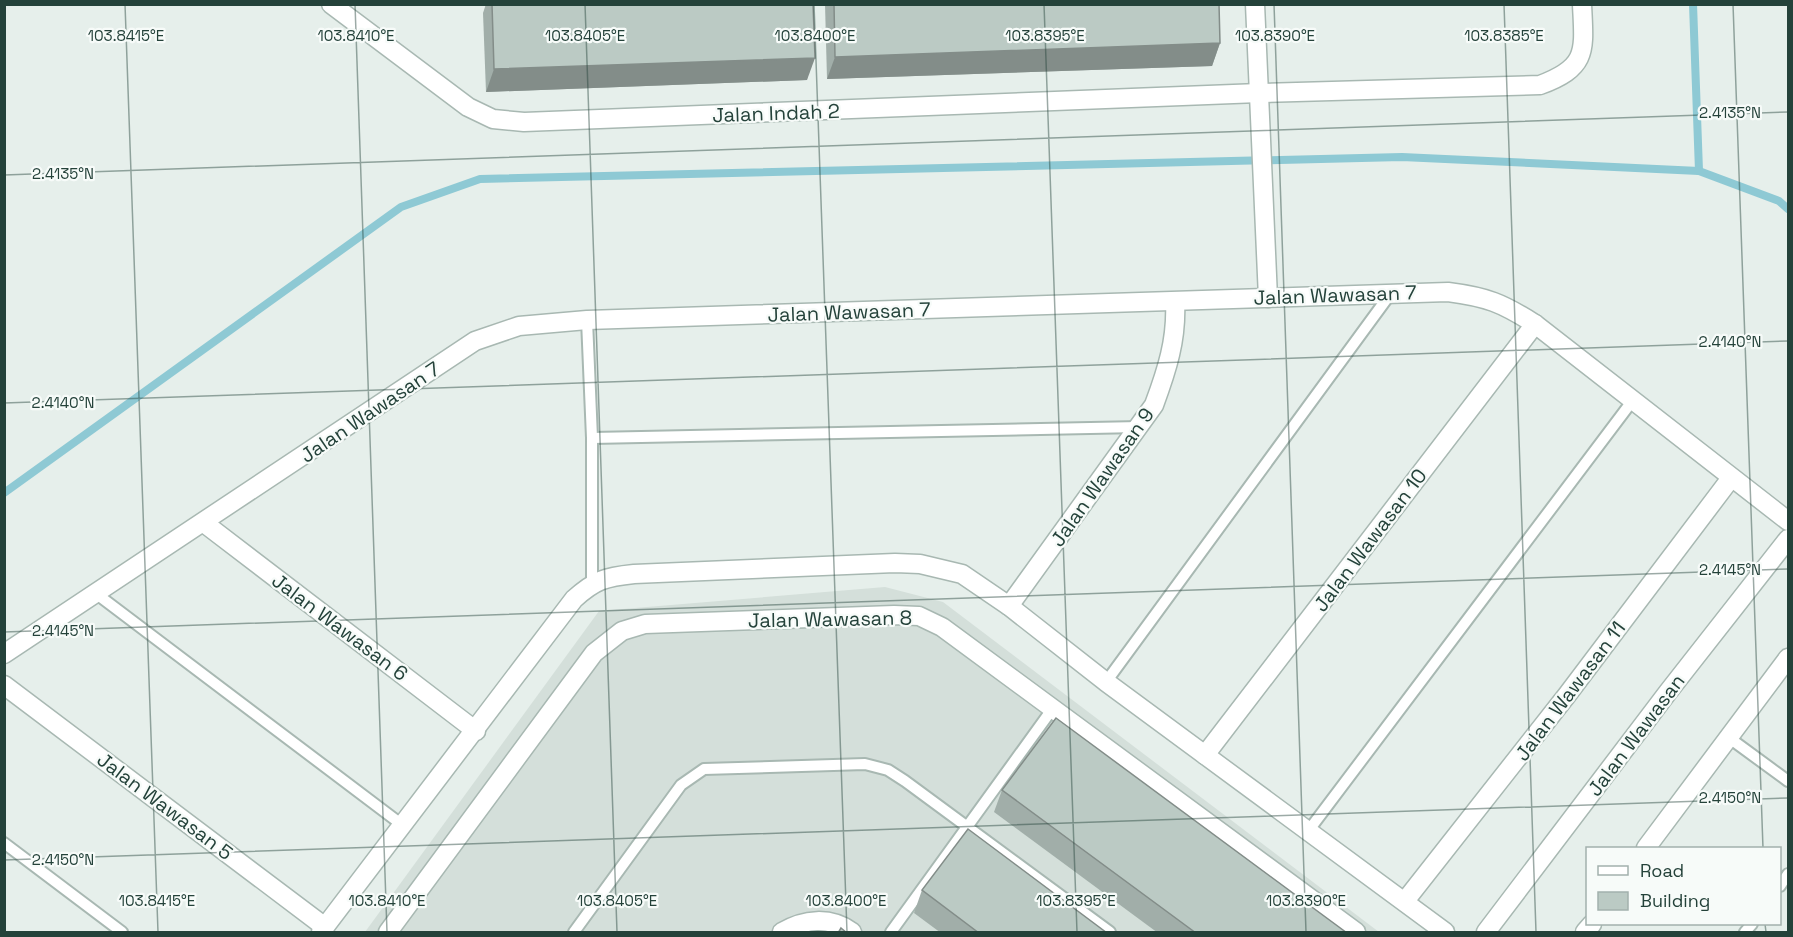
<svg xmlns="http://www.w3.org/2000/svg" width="1793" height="937" viewBox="0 0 1793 937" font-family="'Space Grotesk',sans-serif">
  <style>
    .built { fill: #d4dfda }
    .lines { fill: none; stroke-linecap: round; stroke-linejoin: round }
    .stream { stroke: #8ec9d4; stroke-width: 8 }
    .lane-casing { stroke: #a8b8b2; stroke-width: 14 }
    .street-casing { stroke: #a8b8b2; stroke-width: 21 }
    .lane { stroke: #fff; stroke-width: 10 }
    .street { stroke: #fff; stroke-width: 18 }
    .wall { fill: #a1aea9 }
    .shaded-wall { fill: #838d89 }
    .building { fill: #bbcac4; stroke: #838d89; stroke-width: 1.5 }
    .ticks { fill: none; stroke: #24423a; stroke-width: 1.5; stroke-opacity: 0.45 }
    .labels { text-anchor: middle; stroke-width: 4.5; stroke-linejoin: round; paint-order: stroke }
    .street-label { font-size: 20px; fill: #24423a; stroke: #f7fbf9 }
    .ticks-label { font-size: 15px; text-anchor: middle; fill: #24423a; stroke: #f7fbf9; stroke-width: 4.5; stroke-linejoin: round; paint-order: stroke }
  </style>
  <rect width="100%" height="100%" fill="#e6efeb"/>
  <polygon class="built" points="885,587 943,602 1379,932 365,932 599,611"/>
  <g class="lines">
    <g class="stream">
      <polyline points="1693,4 1699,171"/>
      <polyline points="4,493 401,207 480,179 1402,157 1699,171 1779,201 1788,209"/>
    </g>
    <defs>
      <g id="lane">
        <polyline points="587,320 592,438 592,583"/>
        <polyline points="592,438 1140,427"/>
        <polyline points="94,592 401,824"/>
        <polyline points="1106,682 1391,293"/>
        <polyline points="1728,737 1788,781"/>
        <polyline points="1309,830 1633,400"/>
        <polyline points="4,843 122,932"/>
        <polyline points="1780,886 1788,874"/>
        <polyline points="574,932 681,785 704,769 865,764 888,770 905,781 1110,932"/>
        <polyline points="891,932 1053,708"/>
        <polyline points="1745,932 1752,924"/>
      </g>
      <g id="street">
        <path d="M 331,4 L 468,107 L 493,119 L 524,122 L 1259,93 L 1540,85 C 1589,67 1584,50 1582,4"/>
        <polyline points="1255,4 1268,298"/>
        <polyline points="204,523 476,731"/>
        <path d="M 1009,606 L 1154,405 C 1167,370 1177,339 1175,302"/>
        <path d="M 4,654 L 475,341 L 519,326 L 587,320 L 1448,292 C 1487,297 1502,303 1535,324 L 1788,521"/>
        <polyline points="4,685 325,927"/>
        <polyline points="1205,755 1535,324"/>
        <polyline points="1646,848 1788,658"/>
        <polyline points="1405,901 1567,695 1731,478"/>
        <path d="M 321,932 L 574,599 C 595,580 605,577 634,574 L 895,563 L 920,564 L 962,574 L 1009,606 L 1106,682 L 1445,932"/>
        <polyline points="388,932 594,653 622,631 645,624 894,615 919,616 942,627 1356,932"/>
        <path d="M 782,932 C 804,919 830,916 852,932"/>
        <polyline points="1486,932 1668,692 1788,539"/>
        <polyline points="1585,932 1592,924"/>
      </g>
    </defs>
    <use href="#lane" class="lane-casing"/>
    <use href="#street" class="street-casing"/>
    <use href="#lane" class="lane"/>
    <use href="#street" class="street"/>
  </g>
  <g class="wall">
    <polygon points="486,4 813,4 807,80 486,92 483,13"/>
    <polygon points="825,4 1219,4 1220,43 1212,66 827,79"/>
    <polygon points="1002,790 1347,933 1158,933 994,812"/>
    <polygon points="922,890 1107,933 941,933 914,913"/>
  </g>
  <g class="shaded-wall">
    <polygon points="1220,43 1212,66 827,79 835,57"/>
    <polygon points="815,58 807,80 486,92 494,69"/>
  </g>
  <g class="building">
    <polygon points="492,4 813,4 815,58 494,69"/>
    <polygon points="834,4 1219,4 1220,43 835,57"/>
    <polygon points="1056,718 1347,933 1196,933 1002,790"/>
    <polygon points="968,829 1107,933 979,933 922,890"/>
    <polygon points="841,928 847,933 838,933"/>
  </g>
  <path class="ticks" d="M 125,4 L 158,932M 355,4 L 387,932M 585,4 L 617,932M 814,4 L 847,932M 1044,4 L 1077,932M 1274,4 L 1306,932M 1504,4 L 1536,932M 1733,4 L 1763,848M 4,175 L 1788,112M 4,403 L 1788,341M 4,632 L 1788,569M 4,860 L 1788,798M 1765,924 L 1766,932"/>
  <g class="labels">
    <g class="street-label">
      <text transform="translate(776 113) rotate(-2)" y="7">Jalan Indah 2</text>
      <text transform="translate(1335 295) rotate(-2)" y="7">Jalan Wawasan 7</text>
      <text transform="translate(849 312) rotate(-2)" y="7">Jalan Wawasan 7</text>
      <text transform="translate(370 412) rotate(-34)" y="7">Jalan Wawasan 7</text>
      <text transform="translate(1102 477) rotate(-55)" y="7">Jalan Wawasan 9</text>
      <text transform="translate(1370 540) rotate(-53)" y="7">Jalan Wawasan 10</text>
      <text transform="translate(830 619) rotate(-1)" y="7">Jalan Wawasan 8</text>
      <text transform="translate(340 627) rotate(37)" y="7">Jalan Wawasan 6</text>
      <text transform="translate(1570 691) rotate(-53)" y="7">Jalan Wawasan 11</text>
      <text transform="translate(1636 735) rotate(-53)" y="7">Jalan Wawasan</text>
      <text transform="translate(165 806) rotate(37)" y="7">Jalan Wawasan 5</text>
    </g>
  </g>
  <g class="ticks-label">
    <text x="126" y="41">103.8415°E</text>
    <text x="356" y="41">103.8410°E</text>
    <text x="585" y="41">103.8405°E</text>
    <text x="815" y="41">103.8400°E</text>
    <text x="1045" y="41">103.8395°E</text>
    <text x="1275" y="41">103.8390°E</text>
    <text x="1504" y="41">103.8385°E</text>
    <text x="1730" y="118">2.4135°N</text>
    <text x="63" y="179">2.4135°N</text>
    <text x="1730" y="347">2.4140°N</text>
    <text x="63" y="408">2.4140°N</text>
    <text x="1730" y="575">2.4145°N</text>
    <text x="63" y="636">2.4145°N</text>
    <text x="1730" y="803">2.4150°N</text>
    <text x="63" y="865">2.4150°N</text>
    <text x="157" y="906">103.8415°E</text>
    <text x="387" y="906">103.8410°E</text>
    <text x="617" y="906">103.8405°E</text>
    <text x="846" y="906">103.8400°E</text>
    <text x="1076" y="906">103.8395°E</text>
    <text x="1306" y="906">103.8390°E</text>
  </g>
  <rect width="1793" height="937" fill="none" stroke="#24423a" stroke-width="12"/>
  <rect x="1586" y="847" width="195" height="78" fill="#f7fbf9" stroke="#a3b1ad" stroke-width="1.5"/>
  <rect x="1598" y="866" width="30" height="9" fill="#ffffff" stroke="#a3b1ad" stroke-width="1.5"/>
  <text x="1640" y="877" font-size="18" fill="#24423a">Road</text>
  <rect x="1598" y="892" width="30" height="18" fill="#bbcac4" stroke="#a3b1ad" stroke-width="1.5"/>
  <text x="1640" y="907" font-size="18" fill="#24423a">Building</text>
</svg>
